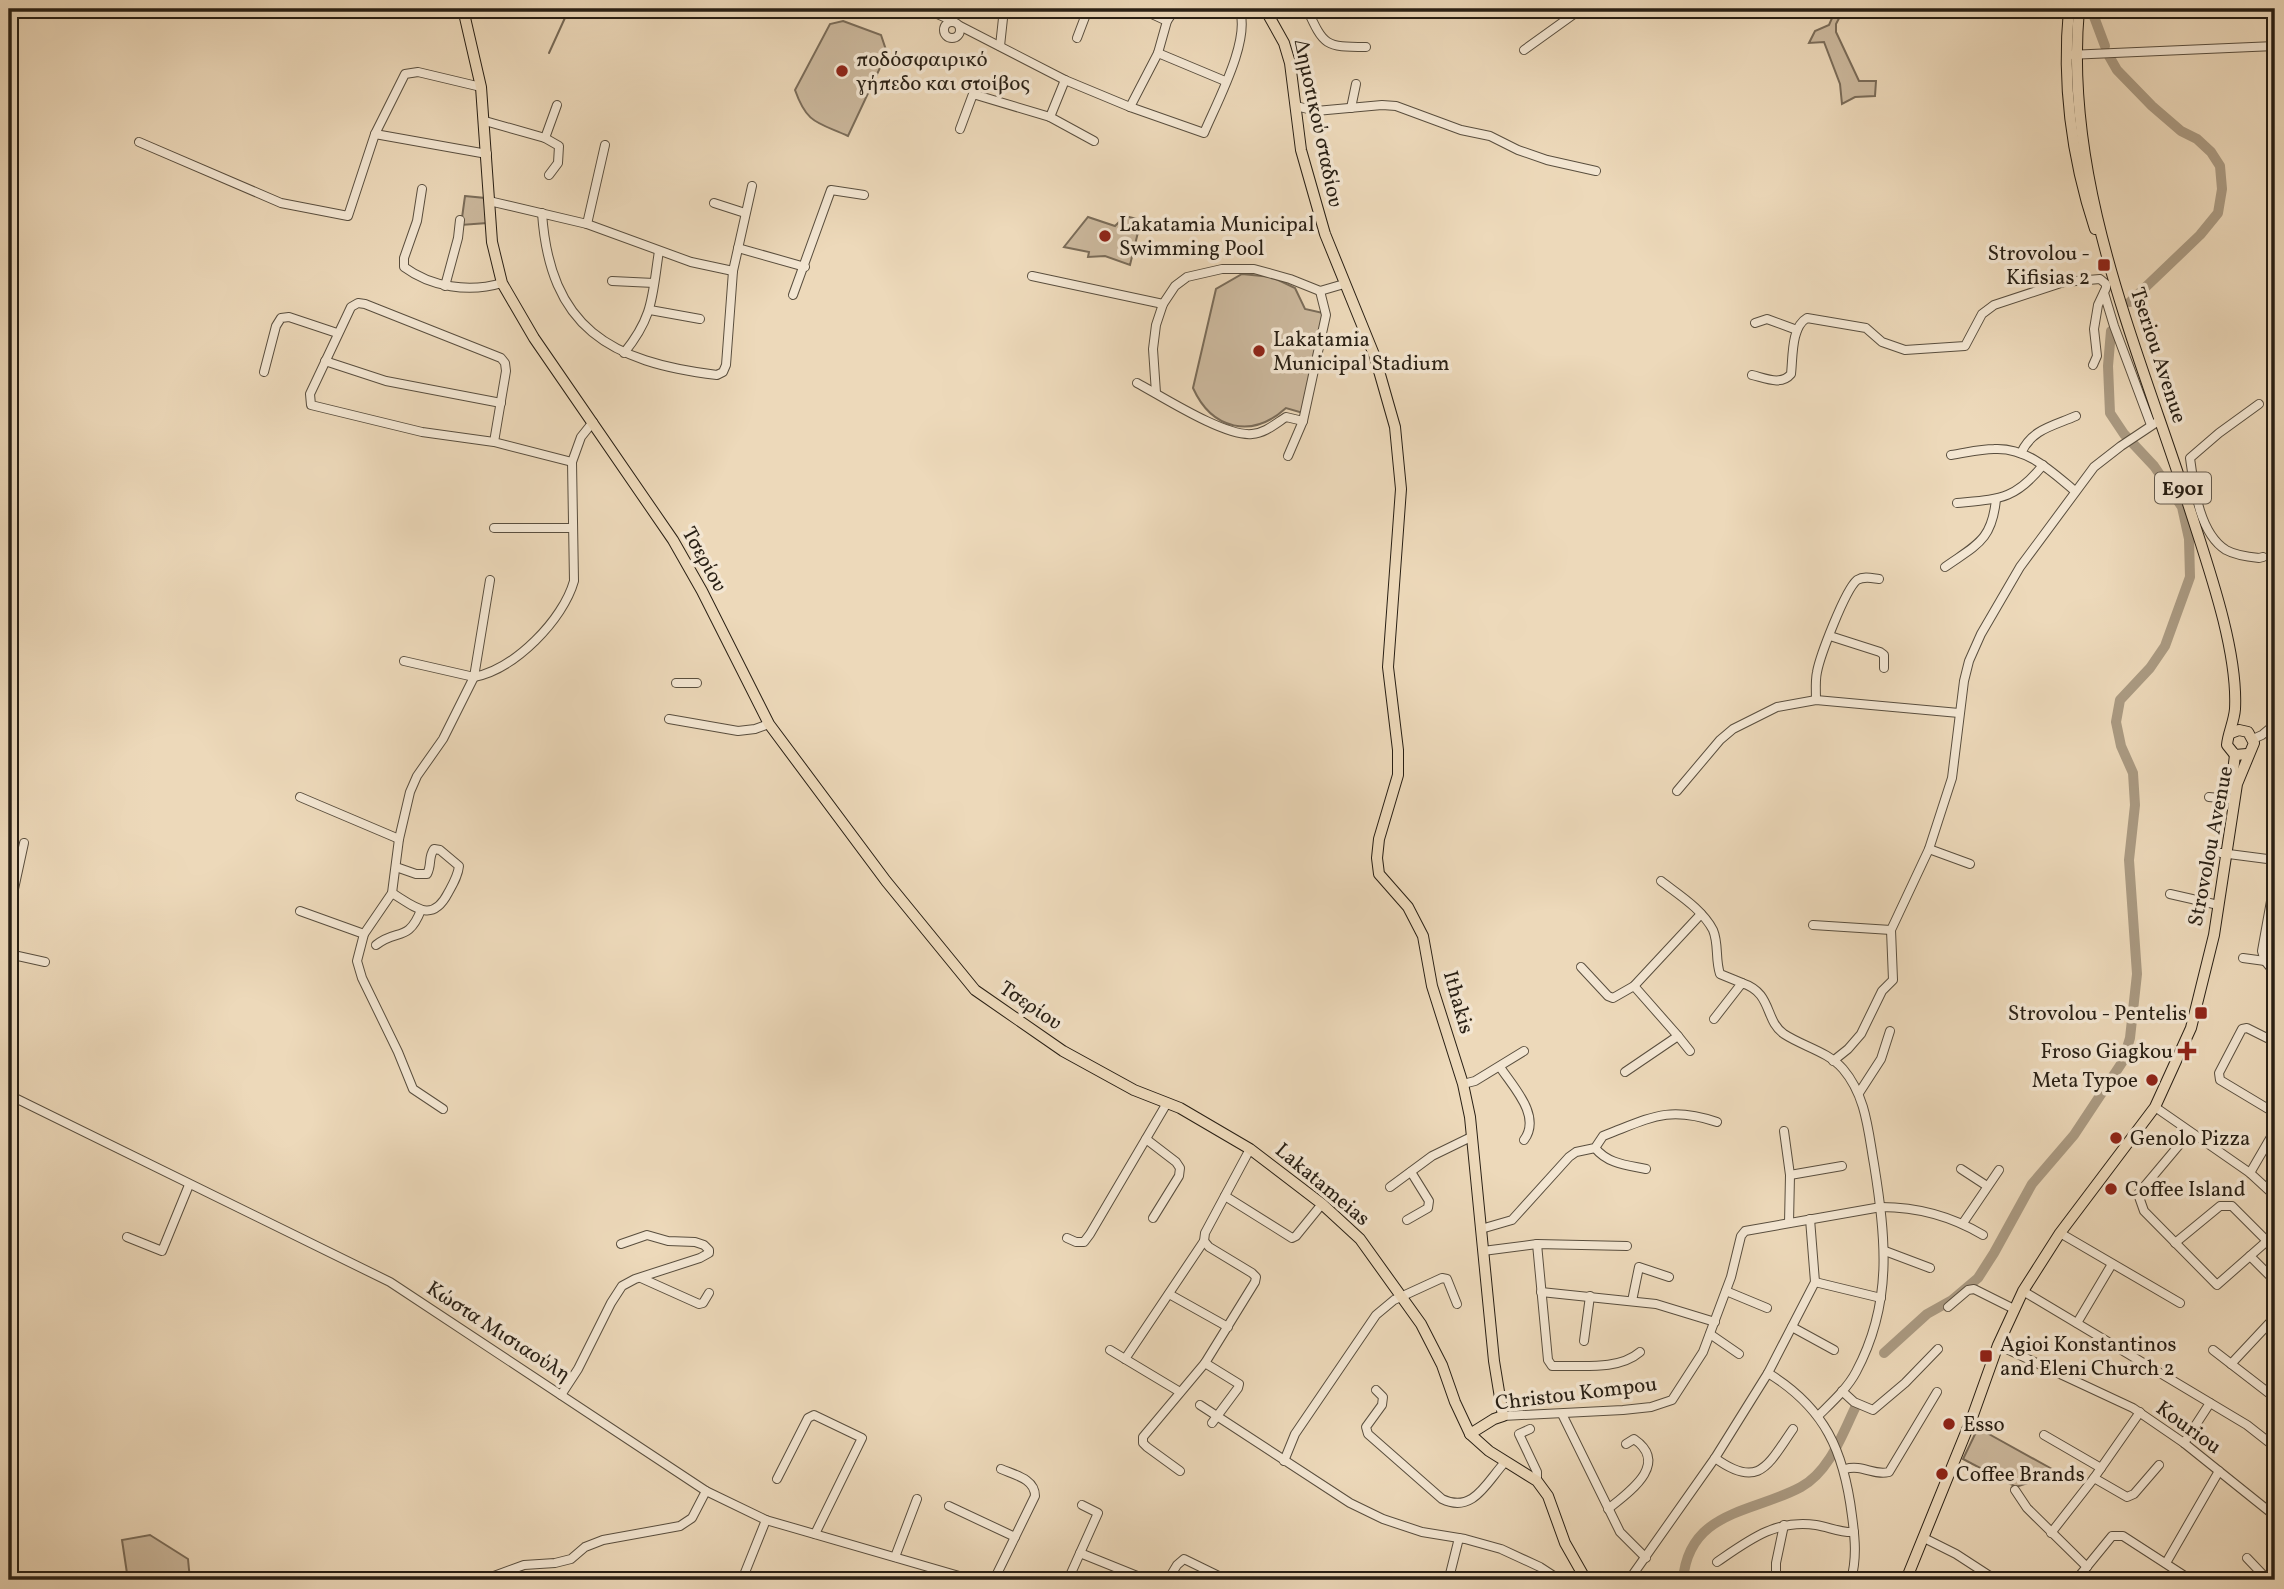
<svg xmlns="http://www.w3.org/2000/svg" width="2284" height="1589" viewBox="0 0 2284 1589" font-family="Vollkorn,serif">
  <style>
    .green { fill: #ccb99e; stroke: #7a6c59; stroke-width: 2 }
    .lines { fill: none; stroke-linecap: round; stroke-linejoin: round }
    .stream { stroke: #766956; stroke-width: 2 }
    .river { stroke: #aa9a82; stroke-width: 10 }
    .minor-casing { stroke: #594e3e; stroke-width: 10 }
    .major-casing { stroke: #281f14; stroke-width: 12 }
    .minor { stroke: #f3e6d2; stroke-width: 8 }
    .major { stroke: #edd9ba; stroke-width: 10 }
    .poi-dot { fill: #8f2418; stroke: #f3e6d2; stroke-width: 2.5 }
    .labels { text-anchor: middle; stroke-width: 7; stroke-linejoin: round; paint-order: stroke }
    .shield { fill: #f3e6d2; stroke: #655b4d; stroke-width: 2 }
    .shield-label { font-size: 19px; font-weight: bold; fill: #281f14 }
    .poi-label { font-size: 21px; fill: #281f14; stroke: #f3e6d2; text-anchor: start }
    .street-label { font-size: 21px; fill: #281f14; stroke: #f3e6d2 }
  </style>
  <rect width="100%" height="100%" fill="#edd9ba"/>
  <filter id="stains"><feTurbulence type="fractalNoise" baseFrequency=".00286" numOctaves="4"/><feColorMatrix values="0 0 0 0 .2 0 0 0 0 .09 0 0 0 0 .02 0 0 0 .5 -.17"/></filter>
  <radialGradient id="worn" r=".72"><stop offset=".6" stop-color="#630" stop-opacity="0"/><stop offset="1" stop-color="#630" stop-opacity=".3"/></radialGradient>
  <g class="green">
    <polygon points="1836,9 1844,9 1836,24 1836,32 1859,81 1876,81 1875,96 1855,97 1842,104 1840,84 1824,42 1809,43 1815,31 1829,25"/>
    <path d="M 843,21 L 881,35 L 887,53 L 848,136 C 817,122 807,124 795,90 L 830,24 Z"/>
    <polygon points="465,196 485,198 487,223 461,225"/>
    <polygon points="1125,216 1141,220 1130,265 1105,256 1088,257 1089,252 1064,247 1088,217 1115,226"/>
    <path d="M 1242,274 L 1272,277 L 1295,288 L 1305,309 L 1323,313 L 1303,413 L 1286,408 C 1252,439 1212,430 1193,388 L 1216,289 Z"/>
    <polygon points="1978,1428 2052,1469 2052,1475 2016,1487 1963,1459"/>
    <polygon points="150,1535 188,1559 190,1580 128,1580 122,1540"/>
  </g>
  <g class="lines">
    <polyline class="stream" points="549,53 569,9"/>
    <g class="river">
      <polyline points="2096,9 2093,14 2105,46"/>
      <polyline points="2109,56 2117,70 2152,106 2181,131 2197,139 2211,152 2220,166 2222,189 2218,213 2200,235 2130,302"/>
      <polyline points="1884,1353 1927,1314 1952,1300 1978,1278 1994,1253 2032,1184 2074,1135 2123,1061 2130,1038 2137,974 2129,860 2135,805 2133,773 2121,746 2116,722 2120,700 2150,668 2165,646 2190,577 2189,539 2182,507 2154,466 2124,434 2110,413 2108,366 2111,331"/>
      <path d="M 1683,1580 C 1689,1510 1753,1513 1801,1487 C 1829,1472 1842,1435 1855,1408"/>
    </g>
    <defs>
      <g id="minor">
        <polyline points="926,9 953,21"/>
        <polyline points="1141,9 1167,21"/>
        <polyline points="1195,9 1204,13"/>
        <path d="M 1307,9 C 1324,46 1325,47 1366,47"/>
        <polyline points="1470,9 1484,14 1486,9"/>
        <circle cx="952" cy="30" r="8"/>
        <path d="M 960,26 L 1065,80 L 1130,107 L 1204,133 C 1216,104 1252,38 1239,9"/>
        <polyline points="1077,38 1088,9"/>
        <polyline points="1000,46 1004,9"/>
        <polyline points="1524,50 1581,9"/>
        <polyline points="1158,53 1225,81"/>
        <polyline points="2068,55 2275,46"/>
        <polyline points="1296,106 1316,111 1382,105 1396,106 1461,130 1490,136 1518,150 1547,160 1596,171"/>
        <polyline points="1130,107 1158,53 1167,21 1175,9"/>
        <polyline points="1351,108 1356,84"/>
        <polyline points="1050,117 1065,80"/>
        <polyline points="485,121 545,138 559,146 558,163 549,175"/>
        <polyline points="960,129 973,94 1050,117 1094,141"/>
        <polyline points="375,134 487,154"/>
        <polyline points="545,138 557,105"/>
        <polyline points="139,142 281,203 348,216 375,134 405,74 418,72 481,87"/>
        <path d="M 422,189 L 417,221 L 404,258 L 404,267 C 431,287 469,293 502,283"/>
        <polyline points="489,201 587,224 691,262 733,271"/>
        <polyline points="714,203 745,213"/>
        <path d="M 542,213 C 550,328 610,362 717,375 L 723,372 L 726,365 L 733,271 L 752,186"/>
        <polyline points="587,224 605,145"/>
        <polyline points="738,248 805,267"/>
        <polyline points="1032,276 1163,304"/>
        <polyline points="612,281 654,283"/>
        <polyline points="445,286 458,238 460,220"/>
        <polyline points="2104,293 2114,326 2151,425"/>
        <polyline points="793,295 831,190 864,195"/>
        <polyline points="650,310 700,319"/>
        <polyline points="1755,323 1767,319 1797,330"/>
        <polyline points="2273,347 2275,351"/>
        <path d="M 624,353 C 654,316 652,296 659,251"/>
        <polyline points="325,361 386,381 501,403"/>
        <polyline points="264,372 276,326 281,318 289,317 337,333"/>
        <path d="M 1752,375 C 1765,378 1781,386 1791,374 C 1793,357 1791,327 1807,318 L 1866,328 L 1882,342 L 1905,350 L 1965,346 L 1982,314 L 1994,305 L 2064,282 L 2100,279 L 2106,284 L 2106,288 L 2098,305 L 2094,329 L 2097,356 L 2093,365"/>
        <path d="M 1137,383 C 1163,397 1225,437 1252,434 C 1265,433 1275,424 1286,417 L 1303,421"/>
        <polyline points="1156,393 1153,349 1156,325 1163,304 1175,286 1187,277 1222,269 1254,269 1290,279 1320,291 1344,284"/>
        <polyline points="2275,403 2275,408"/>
        <path d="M 2259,404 L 2219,433 L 2190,458 C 2194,487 2199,533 2226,550 C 2235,555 2249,557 2259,558 L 2263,557"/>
        <polyline points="494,442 506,371 505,363 501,358 365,304 358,303 351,307 310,394 311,405 422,432 494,442 572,462"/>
        <path d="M 2021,453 C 2032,429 2053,426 2076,416"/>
        <path d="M 1951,455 C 1965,453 1980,449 1994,449 C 2027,447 2052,472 2075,491"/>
        <polyline points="1288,456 1303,421 1326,315 1320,291"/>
        <path d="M 1957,503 C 1999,499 2015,500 2043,465"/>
        <polyline points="494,528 573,528"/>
        <path d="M 1945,567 C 1976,545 1992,541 1996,499"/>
        <polyline points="1830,636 1880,652 1884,655 1884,668"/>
        <path d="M 404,661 L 474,677 C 515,669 563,620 574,581 L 572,462 L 581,437 L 593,422"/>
        <polyline points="676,683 697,683"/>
        <path d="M 1816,700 C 1816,691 1815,681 1817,672 C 1820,656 1845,590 1857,580 C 1864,576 1871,578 1879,579"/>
        <polyline points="669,719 738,731 755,729 769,724"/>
        <polyline points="2253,739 2262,735 2275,724"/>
        <polyline points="1677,791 1720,740 1733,729 1777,707 1816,700 1959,713"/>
        <polyline points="300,797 399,839"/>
        <polyline points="2209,797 2229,799"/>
        <polyline points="1929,849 1970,864"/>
        <polyline points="2221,853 2275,860"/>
        <polyline points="2275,879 2262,951 2265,961 2275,973"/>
        <path d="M 1661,881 C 1679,895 1702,909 1713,930 C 1719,944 1715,959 1720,974 L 1742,983"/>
        <path d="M 392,893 C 415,907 432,924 448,893 C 453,884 458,876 459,866 L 440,850 L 434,849 C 428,857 432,865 427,874 L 416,874 L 396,867"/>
        <polyline points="2170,894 2214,904"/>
        <polyline points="300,911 364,934"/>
        <polyline points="9,912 24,843"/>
        <polyline points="1813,925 1891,930"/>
        <path d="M 376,945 C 397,928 408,943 421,910"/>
        <polyline points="9,954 45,962"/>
        <polyline points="2243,958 2265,961"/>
        <polyline points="1581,967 1608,996 1613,998 1634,986 1701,914"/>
        <polyline points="1634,986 1678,1036"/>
        <path d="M 1714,1019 L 1742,983 C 1773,993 1764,1020 1784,1034 C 1804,1047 1827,1051 1843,1069 C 1866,1096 1868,1130 1874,1164 C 1886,1238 1893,1303 1856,1372 C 1847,1389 1831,1403 1818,1416"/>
        <polyline points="2275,1042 2247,1028 2242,1029 2219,1073 2220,1080 2275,1113"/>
        <polyline points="1833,1061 1848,1049 1861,1034 1882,991 1893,980 1891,930 1929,849 1952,778 1964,681 1969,661 1981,634 2020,567 2094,467 2121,446 2160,420"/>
        <path d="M 1500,1067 C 1513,1087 1542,1116 1524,1140"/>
        <polyline points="1625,1072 1678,1036 1690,1051"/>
        <polyline points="1463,1084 1475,1081 1524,1051"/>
        <polyline points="1859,1093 1881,1059 1890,1031"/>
        <polyline points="9,1095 390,1282 706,1491 766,1520 973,1580"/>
        <polyline points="2155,1107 2250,1173 2275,1196"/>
        <polyline points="443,1109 413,1089 398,1052 362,978 357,961 364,934 392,893 399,839 410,792 417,776 443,739 474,677 490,580"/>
        <polyline points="1784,1131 1790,1175 1789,1223"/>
        <polyline points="2190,1132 2138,1194 2144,1211 2217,1285 2275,1234"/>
        <polyline points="1146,1139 1176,1162 1180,1168 1179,1176 1153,1218"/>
        <path d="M 1595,1148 C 1608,1164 1627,1165 1646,1169"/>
        <polyline points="1961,1169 1987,1186"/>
        <polyline points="2250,1173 2275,1130"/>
        <polyline points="1790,1175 1842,1166"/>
        <polyline points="1390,1187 1432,1156 1471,1137"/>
        <polyline points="1225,1196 1292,1238 1296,1236 1322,1204"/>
        <polyline points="1407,1220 1428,1208 1429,1201 1411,1172"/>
        <polyline points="1963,1223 1999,1170"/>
        <path d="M 1481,1229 L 1512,1220 L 1569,1157 L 1576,1152 L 1595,1148 L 1603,1136 L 1608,1134 C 1652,1117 1669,1106 1717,1122"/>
        <polyline points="2060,1233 2180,1303"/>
        <polyline points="127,1237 162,1251 189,1185"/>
        <polyline points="1067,1238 1076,1242 1084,1242 1090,1234 1167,1103"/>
        <polyline points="2175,1243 2220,1206 2232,1206 2267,1241"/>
        <path d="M 1537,1244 L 1548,1360 L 1552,1366 C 1580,1365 1618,1371 1640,1352"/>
        <polyline points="1483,1251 1537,1244 1627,1246"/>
        <polyline points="1885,1251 1930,1268"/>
        <polyline points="2250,1256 2275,1281"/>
        <polyline points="641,1278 699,1304 703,1303 709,1293"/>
        <polyline points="1815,1282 1881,1298"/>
        <polyline points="1726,1291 1767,1308"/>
        <polyline points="2023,1291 2247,1425 2275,1447"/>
        <polyline points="1541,1292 1656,1304 1715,1322"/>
        <polyline points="1169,1294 1228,1327"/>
        <polyline points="1632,1301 1639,1267 1669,1277"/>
        <polyline points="1948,1307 1968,1290 1974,1289 2014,1309"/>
        <polyline points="2077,1323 2112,1264"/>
        <polyline points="1792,1327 1834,1350"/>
        <polyline points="1710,1334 1739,1354"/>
        <polyline points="1584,1341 1590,1296"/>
        <polyline points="1998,1345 2133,1408 2184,1443 2275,1516"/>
        <polyline points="1110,1350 1180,1392"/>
        <polyline points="2213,1350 2270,1394 2275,1394"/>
        <polyline points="1125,1359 1204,1241 1205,1233 1250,1149"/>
        <polyline points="1205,1363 1239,1384 1238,1388 1212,1423"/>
        <polyline points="2231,1364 2275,1317"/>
        <path d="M 1768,1373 C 1825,1408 1844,1451 1852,1516 C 1855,1538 1857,1558 1851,1580"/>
        <path d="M 1376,1390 L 1383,1397 L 1382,1405 L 1366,1427 L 1368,1434 L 1442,1499 C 1473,1514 1486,1483 1505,1462"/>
        <polyline points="1842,1391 1854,1402 1873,1410 1905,1383 1938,1349"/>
        <polyline points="561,1395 578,1369 611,1303 622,1286 635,1279 700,1258 709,1253 709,1250 704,1245 695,1242 668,1241 647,1235 621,1244"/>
        <polyline points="1200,1405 1350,1503 1383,1519 1422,1532 1465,1539 1501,1549 1540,1567 1560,1580"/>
        <polyline points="1562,1414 1620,1532 1646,1558"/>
        <path d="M 1503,1416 L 1623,1410 L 1651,1407 L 1672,1400 L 1703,1352 L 1731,1277 L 1741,1236 L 1745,1231 L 1881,1207 C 1918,1207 1951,1216 1983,1235"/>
        <polyline points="1530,1429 1519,1434 1537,1472 1537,1481"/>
        <polyline points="2044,1435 2101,1468"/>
        <polyline points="2184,1443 2210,1403"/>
        <path d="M 1715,1458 C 1759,1490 1768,1465 1793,1429"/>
        <polyline points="1284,1461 1295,1434 1376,1315 1394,1300 1442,1278 1447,1279 1457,1304"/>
        <path d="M 1845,1469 C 1863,1464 1873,1476 1889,1472 L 1937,1392"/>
        <polyline points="1180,1471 1147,1447 1143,1443 1143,1437 1205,1363 1255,1282 1256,1277 1252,1273 1209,1247 1204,1241"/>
        <polyline points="2094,1478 2127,1497 2134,1494 2159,1465"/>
        <polyline points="777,1479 808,1418 814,1415 862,1438 815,1534"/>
        <polyline points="2015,1490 2027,1508 2087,1567"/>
        <polyline points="949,1506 1015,1537"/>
        <path d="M 1608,1509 C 1629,1492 1670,1464 1634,1439 L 1626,1444"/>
        <polyline points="2051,1533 2094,1478 2140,1412"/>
        <polyline points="1924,1538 1956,1554 1996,1580"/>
        <polyline points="1080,1553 1147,1580"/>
        <polyline points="895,1557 917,1499"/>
        <polyline points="2247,1558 2268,1580"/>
        <path d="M 1717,1562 C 1749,1540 1776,1519 1816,1525 C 1829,1527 1841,1533 1854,1532"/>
        <polyline points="2166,1563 2219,1471"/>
        <polyline points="1450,1574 1459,1538"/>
        <polyline points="483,1580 524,1565 555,1563 571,1559 585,1547 603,1540 680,1526 692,1518 706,1491"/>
        <polyline points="742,1580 766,1520"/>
        <path d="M 994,1580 L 1035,1496 C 1035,1479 1015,1475 1001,1469"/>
        <polyline points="1068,1580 1098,1513 1082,1505"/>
        <polyline points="1168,1580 1177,1565 1184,1559 1227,1580"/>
        <polyline points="1629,1580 1715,1458 1768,1373 1815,1282 1810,1219"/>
        <polyline points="1776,1580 1776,1563 1784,1525"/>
        <polyline points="2076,1580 2112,1536 2123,1536 2191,1580"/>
      </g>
      <g id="major">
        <polyline points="463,9 481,87 492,242 502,283 534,338 673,540 702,591 769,724 886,881 975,990 1063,1051 1134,1090 1180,1108 1250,1149 1322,1204 1360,1239 1421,1324 1442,1365 1455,1402 1470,1434 1489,1451 1537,1481 1548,1496 1565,1543 1586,1580"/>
        <polyline points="1265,9 1284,43 1290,63 1301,150 1325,234 1375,357 1395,427 1401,489 1388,667 1398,750 1398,775 1379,839 1377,858 1379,874 1408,907 1423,936 1432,986 1463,1084 1470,1117 1494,1361 1503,1416 1494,1419 1470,1434"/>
        <path d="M 2069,9 C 2062,83 2072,159 2095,229"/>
        <path d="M 2079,9 C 2063,183 2139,350 2191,513 C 2209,569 2238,651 2235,709 C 2234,722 2228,733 2227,745 L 2235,755 L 2247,754"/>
        <polyline points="2231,788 2235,755"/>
        <polyline points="1797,1580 1825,1578 1840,1580"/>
        <polyline points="1906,1580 1973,1415 1998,1345 2023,1291 2060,1233 2155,1107 2191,1028 2214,935 2237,784 2254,743 2248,732 2239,730 2231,733"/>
      </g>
    </defs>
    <use href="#minor" class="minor-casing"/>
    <use href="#major" class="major-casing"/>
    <use href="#minor" class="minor"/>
    <use href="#major" class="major"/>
  </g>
  <g class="poi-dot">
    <circle cx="842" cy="71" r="7"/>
    <circle cx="1105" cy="236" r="7"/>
    <rect x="2097" y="258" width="14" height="14" rx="3.5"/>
    <circle cx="1259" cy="351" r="7"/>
    <rect x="2194" y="1006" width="14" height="14" rx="3.5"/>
    <path d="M2183.5 1040.5h7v7h7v7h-7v7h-7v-7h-7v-7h7z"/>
    <circle cx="2152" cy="1080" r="7"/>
    <circle cx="2116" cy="1138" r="7"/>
    <circle cx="2111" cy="1189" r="7"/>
    <rect x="1979" y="1349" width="14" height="14" rx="3.5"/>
    <circle cx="1949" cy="1424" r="7"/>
    <circle cx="1942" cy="1474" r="7"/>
  </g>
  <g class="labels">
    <rect class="shield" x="2155" y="472.5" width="56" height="31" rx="5"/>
    <g class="shield-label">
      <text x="2183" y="495">E901</text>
    </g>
    <g class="poi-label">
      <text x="856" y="66">ποδόσφαιρικό<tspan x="856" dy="24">γήπεδο και στοίβος</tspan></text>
      <text x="1119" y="231">Lakatamia Municipal<tspan x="1119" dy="24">Swimming Pool</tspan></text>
      <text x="2090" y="260" text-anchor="end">Strovolou -<tspan x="2090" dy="24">Kifisias 2</tspan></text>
      <text x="1273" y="346">Lakatamia<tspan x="1273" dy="24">Municipal Stadium</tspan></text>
      <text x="2187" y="1020" text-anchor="end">Strovolou - Pentelis</text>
      <text x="2173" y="1058" text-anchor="end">Froso Giagkou</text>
      <text x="2138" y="1087" text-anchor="end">Meta Typoe</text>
      <text x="2130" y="1145">Genolo Pizza</text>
      <text x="2125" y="1196">Coffee Island</text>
      <text x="2000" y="1351">Agioi Konstantinos<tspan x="2000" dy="24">and Eleni Church 2</tspan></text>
      <text x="1963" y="1431">Esso</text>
      <text x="1956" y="1481">Coffee Brands</text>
    </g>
    <g class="street-label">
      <text transform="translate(1319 123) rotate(78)" y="7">Δημοτικού σταδίου</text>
      <text transform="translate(2159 355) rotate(72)" y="7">Tseriou Avenue</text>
      <text transform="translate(705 559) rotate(61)" y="7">Τσερίου</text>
      <text transform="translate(2210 846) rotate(-79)" y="7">Strovolou Avenue</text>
      <text transform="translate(1459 1002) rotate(74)" y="7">Ithakis</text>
      <text transform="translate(1031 1005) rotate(34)" y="7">Τσερίου</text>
      <text transform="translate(1323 1184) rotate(40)" y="7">Lakatameias</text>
      <text transform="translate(499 1331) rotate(33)" y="7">Κώστα Μισιαούλη</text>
      <text transform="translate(1576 1393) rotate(-7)" y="7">Christou Kompou</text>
      <text transform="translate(2189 1427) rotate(36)" y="7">Kouriou</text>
    </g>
  </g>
  <rect width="2284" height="1589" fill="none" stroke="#edd9ba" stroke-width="35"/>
  <rect x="10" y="10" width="2263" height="1568" fill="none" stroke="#281f14" stroke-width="3.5"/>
  <rect x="18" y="18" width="2249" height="1554" fill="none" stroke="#281f14" stroke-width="2"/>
  <rect width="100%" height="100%" filter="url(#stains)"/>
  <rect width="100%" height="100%" fill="url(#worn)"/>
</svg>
